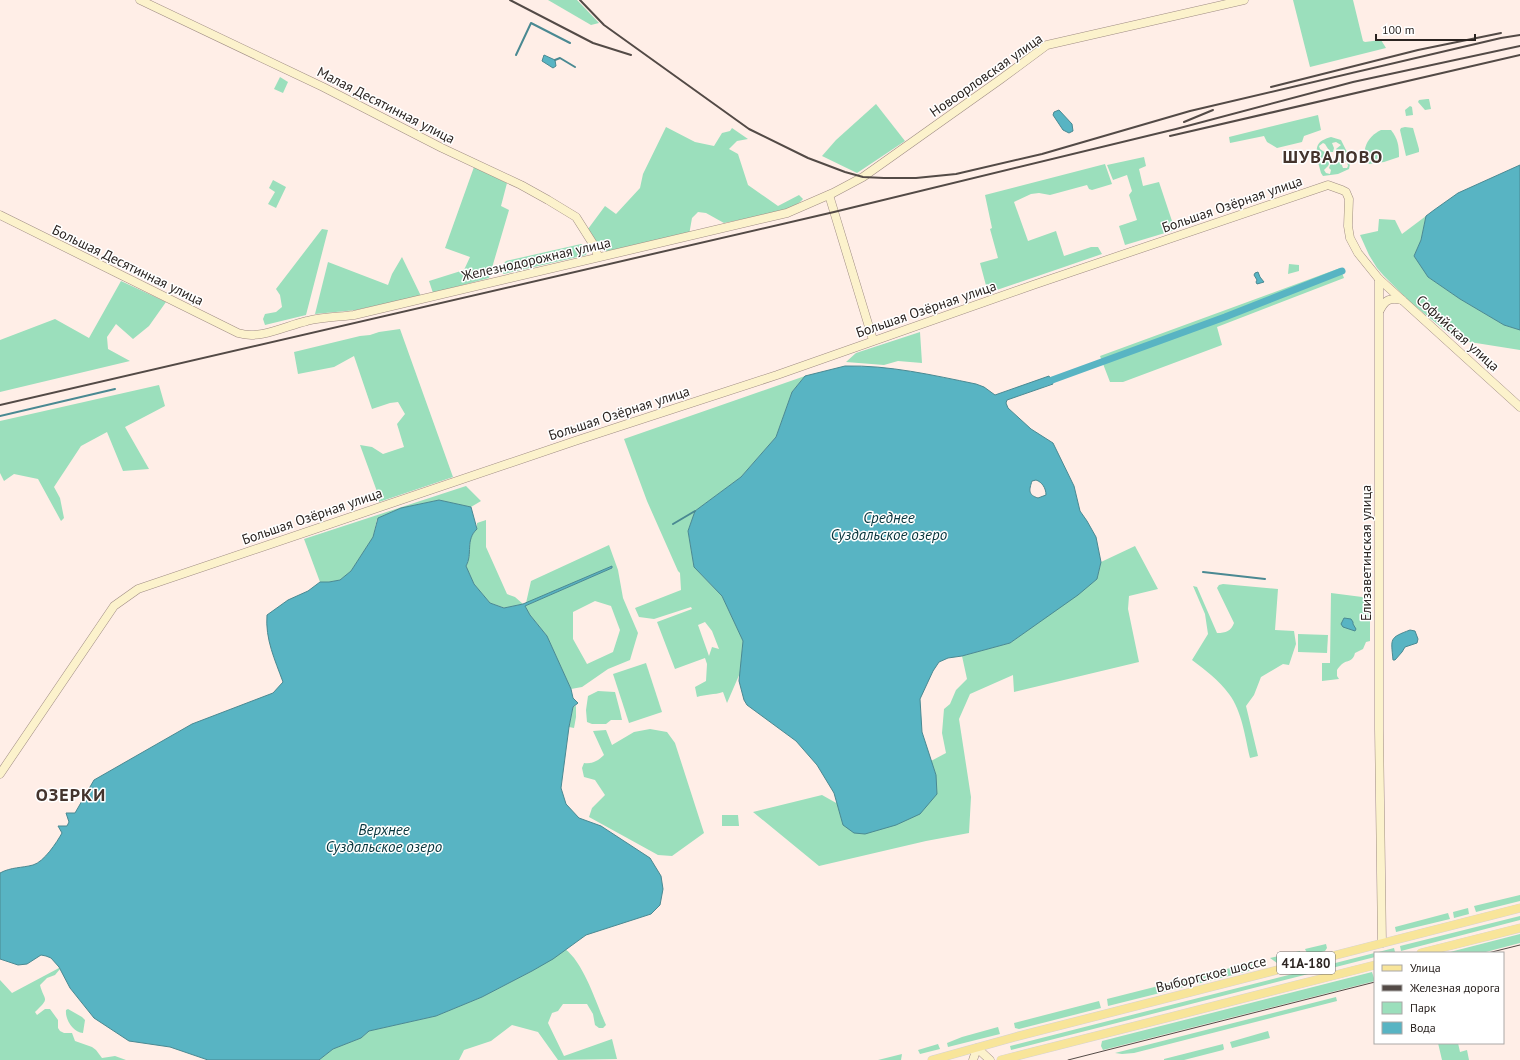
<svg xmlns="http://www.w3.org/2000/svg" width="1520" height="1060" viewBox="0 0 1520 1060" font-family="'PT Sans',sans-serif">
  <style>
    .green { fill: #9bdfbc; fill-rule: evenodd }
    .water { fill: #58b4c3; stroke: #4a8992; fill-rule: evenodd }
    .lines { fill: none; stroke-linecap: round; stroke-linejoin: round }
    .stream { stroke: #4a8992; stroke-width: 2 }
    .canal { stroke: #58b4c3; stroke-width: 7 }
    .secondary-casing { stroke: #9f8c84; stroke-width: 9 }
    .primary-casing { stroke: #d5d3d3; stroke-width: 9 }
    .secondary { stroke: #fcf2cc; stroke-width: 8 }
    .primary { stroke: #f8e59a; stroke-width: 8 }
    .tram { stroke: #534a46; stroke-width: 1 }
    .rail { stroke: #534a46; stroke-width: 2 }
    .labels { text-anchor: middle; stroke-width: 3; stroke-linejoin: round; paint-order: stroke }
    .shield { fill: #fff; stroke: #6b6664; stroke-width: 1 }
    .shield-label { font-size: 13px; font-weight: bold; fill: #2b2421 }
    .street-label { font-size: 14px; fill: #2b2421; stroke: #fff }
    .water-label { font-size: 15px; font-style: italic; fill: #06343b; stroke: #fff }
    .district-label { font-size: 18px; font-weight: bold; letter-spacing: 1px; fill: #44342d; stroke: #fff }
  </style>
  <rect width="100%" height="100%" fill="#ffeee7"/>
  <g class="green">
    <polygon points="548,0 577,0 599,23 591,25"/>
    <polygon points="1293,0 1353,0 1363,41 1365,42 1381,40 1386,48 1310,67"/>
    <polygon points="280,77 288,82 283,93 274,89"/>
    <polygon points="1427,99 1429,99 1431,109 1425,110 1418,102 1419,100"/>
    <polygon points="876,104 905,141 857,173 822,156 836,140"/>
    <polygon points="1410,106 1412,107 1413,115 1406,116 1405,110"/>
    <polygon points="1318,115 1321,130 1304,136 1302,142 1277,148 1267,142 1264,136 1230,143 1229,137"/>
    <path d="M 666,127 L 695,142 L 714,146 L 722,133 L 730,131 L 732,128 L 748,139 L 737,141 L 729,149 L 738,154 L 748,185 L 778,206 L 799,195 L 803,199 C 794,212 742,219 724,223 L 706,213 L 698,212 L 692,218 L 689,235 L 610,253 L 603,251 L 588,229 L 605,206 L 616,214 L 640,188 L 643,174 Z"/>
    <polygon points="1405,127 1413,128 1419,149 1419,152 1406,156 1400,130 1401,128"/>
    <path d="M 1381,130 L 1391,130 C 1398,139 1399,146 1399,157 L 1384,162 L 1369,164 C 1359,151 1368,136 1381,130 Z"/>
    <path d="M 1331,137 L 1341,140 L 1347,152 L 1337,155 L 1335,153 L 1336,149 L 1341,145 L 1336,142 L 1332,143 L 1334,148 L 1333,152 L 1330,152 L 1325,144 L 1323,143 L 1319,146 L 1320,149 L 1329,155 L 1329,157 L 1318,159 C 1315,146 1317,141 1331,137 Z"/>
    <polygon points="1347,154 1350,164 1349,169 1338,174 1323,176 1321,173 1318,162 1329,158 1331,160 1328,166 1324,170 1326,173 1330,174 1331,170 1329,168 1332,160 1335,160 1341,163 1343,168 1347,168 1348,166 1347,162 1342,162 1337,159 1337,157"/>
    <polygon points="1144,157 1146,166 1139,169 1143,186 1159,182 1175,230 1125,245 1119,226 1137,220 1129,195 1132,191 1127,175 1113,180 1107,165"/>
    <polygon points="1105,164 1112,184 1092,190 1089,189 1087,185 1050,195 1039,193 1031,194 1014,202 1028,241 1056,231 1064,256 1091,247 1098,247 1102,254 988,293 980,263 998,258 990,229 992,228 985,195"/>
    <polygon points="474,167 507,183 501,206 509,210 489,278 433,293 429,281 464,270 470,257 445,248"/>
    <polygon points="273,180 286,187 276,208 268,204 275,192 269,188"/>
    <polygon points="1426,216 1421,240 1414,256 1428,277 1460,299 1504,325 1520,330 1520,350 1457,340 1410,302 1384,276 1377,268 1369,255 1360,235 1378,231 1379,219 1395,220 1402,234"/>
    <polygon points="322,229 328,230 306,315 265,325 263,319 265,314 276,312 282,307 280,295 276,289"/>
    <polygon points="581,244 585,246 587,251 586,255 504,274 501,272 502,265 506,261"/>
    <polygon points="402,257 421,296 356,310 315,314 328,262 388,285 392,274"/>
    <polygon points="1289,264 1299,265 1299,271 1288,274"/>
    <polygon points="1340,268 1344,278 1217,327 1222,345 1123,382 1110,382 1100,356"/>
    <polygon points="121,281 166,302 149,326 133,339 116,324 107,337 108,349 130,361 0,392 0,340 55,319 89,338"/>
    <polygon points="400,329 453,477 379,502 379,497 360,445 372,447 383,454 404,447 397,424 405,414 398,402 390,403 372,409 354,356 334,367 298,374 294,352 360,336 370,335 379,332"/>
    <polygon points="920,332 922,363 898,361 884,365 846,362 856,353"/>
    <path d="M 805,376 L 792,392 L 776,437 L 741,477 L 695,511 L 688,531 L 694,567 L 722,596 L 743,641 L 740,673 L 727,703 L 723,692 C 714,695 706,694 697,697 L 695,687 L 706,681 L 707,664 L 705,658 L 675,669 L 657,622 L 692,609 L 691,607 L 654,619 L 639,617 L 635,608 L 681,590 L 680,573 L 678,571 L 647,501 L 624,439 ZM 705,622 L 712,631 L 719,649 L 712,647 L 709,656 L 698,625 Z"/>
    <polygon points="159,385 165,406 125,427 149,469 123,471 107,432 81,446 54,487 60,498 64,518 61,521 38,479 14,474 4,481 0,473 0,421"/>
    <polygon points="466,486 481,501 471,507 439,500 401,508 377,519 373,537 351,571 340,580 329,582 320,582 304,539"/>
    <path d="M 486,520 L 486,547 L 507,594 L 515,597 L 523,604 L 505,608 L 490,603 L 474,584 L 466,566 C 473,554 465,540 477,529 L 477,523 Z"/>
    <path d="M 609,545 L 618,570 L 623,598 L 638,633 L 630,660 L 608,669 L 582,687 L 571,689 L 547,636 L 530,615 L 525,606 L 612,568 L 612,566 L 526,603 L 531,581 ZM 595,601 L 611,606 L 620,630 L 613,652 L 587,664 L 573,639 L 573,612 Z"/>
    <polygon points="1135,546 1158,589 1129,596 1128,609 1139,662 1014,692 1013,675 970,694 959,719 971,797 969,833 926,841 819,866 753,812 822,795 838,804 843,825 936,775 931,761 946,753 942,733 944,709 950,704 956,690 967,679 962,656 1010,643 1097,579 1101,562"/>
    <path d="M 1223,584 L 1278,589 L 1275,630 L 1294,631 L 1296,644 L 1289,665 L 1283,664 L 1261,677 L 1254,695 L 1246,706 L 1258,756 L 1250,758 C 1245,737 1242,711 1229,694 C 1219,680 1205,670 1192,660 L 1208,634 L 1205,614 L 1193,586 L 1197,587 L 1217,633 C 1226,633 1231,631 1234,623 L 1217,588 L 1219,585 Z"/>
    <path d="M 1331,593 L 1370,598 L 1370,641 L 1366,642 L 1363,649 L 1355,653 C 1353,662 1347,660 1342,664 C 1340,666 1338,668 1337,670 L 1337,676 L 1339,679 L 1322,681 L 1322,663 L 1330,663 Z"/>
    <polygon points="1298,634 1328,635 1327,653 1298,652"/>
    <polygon points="646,663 662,712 629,723 613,674"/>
    <polygon points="598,691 615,692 620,711 622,720 611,720 606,724 592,724 587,722 586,710 588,696"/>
    <polygon points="576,706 576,717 574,728 569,727 573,707"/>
    <path d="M 650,729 L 667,732 L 675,743 L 704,833 L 672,856 L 658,855 L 589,817 L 592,808 L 605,795 L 595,780 L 584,777 L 582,768 L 584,763 C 592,764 598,761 604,755 L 593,731 L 606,730 L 612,745 L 634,732 Z"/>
    <polygon points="722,815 738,815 739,826 722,826"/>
    <polygon points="1520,895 1520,901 1476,912 1474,906"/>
    <polygon points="1468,908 1469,914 1454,918 1453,912"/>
    <polygon points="1448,913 1450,919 1396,932 1395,927"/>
    <polygon points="1520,916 1520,920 1401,951 1400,946"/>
    <polygon points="1520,934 1520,943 1482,953 1446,953"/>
    <polygon points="1326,944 1327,948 1325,951 1310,955 1308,955 1305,949"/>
    <polygon points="1394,948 1395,952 1375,953 1375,957 1011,1050 1010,1046"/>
    <path d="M 565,949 C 584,963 596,1003 606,1025 L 603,1028 L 599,1028 L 595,1025 L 593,1014 L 587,1004 L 563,1004 L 558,1011 L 552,1013 L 548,1023 L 564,1056 L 612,1039 L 617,1059 L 558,1060 L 538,1032 L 512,1025 L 491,1041 L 464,1050 L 459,1060 L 319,1060 L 333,1049 L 361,1038 L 369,1031 L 436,1016 L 482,997 L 532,971 Z"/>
    <polygon points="1300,951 1300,955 1299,958 1277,963 1270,958"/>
    <polygon points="1254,962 1249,971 1197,984 1195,977"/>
    <path d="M 59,968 L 60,969 L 55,975 L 47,978 L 40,985 C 44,1001 51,997 35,1012 L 37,1015 L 45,1009 L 50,1009 L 58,1020 L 58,1028 L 60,1031 L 64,1033 L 72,1033 L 75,1041 L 92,1047 L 96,1050 L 102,1058 L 115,1056 L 126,1060 L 0,1060 L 0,980 L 12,993 Z"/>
    <polygon points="1372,972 1375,981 1103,1050 1101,1046 1102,1041"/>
    <polygon points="1190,978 1192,985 1108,1006 1107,999"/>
    <polygon points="1336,997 1337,1001 1134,1053 1122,1054 1115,1053"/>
    <polygon points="1099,1001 1101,1008 1019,1029 1015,1028 1014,1023"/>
    <path d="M 68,1009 L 82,1017 L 85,1020 L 83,1033 C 73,1032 65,1020 66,1010 Z"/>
    <polygon points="998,1027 1000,1034 948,1047 947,1043 962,1037"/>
    <polygon points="1268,1031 1270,1038 1232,1048 1230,1042"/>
    <polygon points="1438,1043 1458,1043 1460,1052 1467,1050 1469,1060 1442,1060"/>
    <polygon points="938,1044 940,1049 920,1054 918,1050"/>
    <polygon points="1223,1044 1224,1049 1223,1050 1184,1060 1164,1060 1164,1059"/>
    <polygon points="902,1054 901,1060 878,1060"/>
  </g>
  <g class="water">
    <polygon points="544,55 555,60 556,66 553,68 542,61"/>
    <polygon points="1059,110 1072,124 1073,131 1069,133 1063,130 1053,115 1054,112"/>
    <polygon points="1520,165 1520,330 1504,325 1460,299 1428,277 1414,256 1421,240 1426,216 1434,210 1458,193"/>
    <polygon points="1258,272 1260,277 1264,282 1257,284 1256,282 1257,280 1254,275 1255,273"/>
    <path d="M 845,366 C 889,365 932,375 976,384 L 984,387 L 995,395 L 1049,376 L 1053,384 L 1007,400 L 1006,403 L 1008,408 L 1031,429 L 1053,443 L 1074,486 L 1080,511 L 1087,521 L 1096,537 L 1101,562 L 1097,579 L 1078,595 L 1010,643 L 962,656 L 948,658 L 939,662 L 933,671 L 920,699 L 922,732 L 936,775 L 937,794 L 920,814 L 896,825 L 865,834 L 854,833 L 843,825 L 834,793 L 817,765 L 796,741 L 747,705 L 744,700 L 739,681 L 743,641 L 722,596 L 694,567 L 688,531 L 695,511 L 741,477 L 776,437 L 792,392 L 805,376 ZM 1036,480 C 1042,482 1046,488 1046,495 L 1038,498 C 1028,495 1029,490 1032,481 Z"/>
    <path d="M 439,500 L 471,507 L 477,529 C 465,540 473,554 466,566 L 474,584 L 490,603 L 504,608 L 523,604 L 612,566 L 612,568 L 525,606 L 530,615 L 547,636 L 571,689 L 573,698 L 578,703 L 573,707 L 569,727 L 561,788 L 566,804 L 579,818 L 601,826 L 650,858 L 661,876 L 663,889 L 660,905 L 651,914 L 586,935 L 553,959 L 532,971 L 482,997 L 436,1016 L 369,1031 L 361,1038 L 333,1049 L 319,1060 L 208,1060 L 170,1047 L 129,1041 L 94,1018 L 70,988 L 59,967 L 51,958 L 46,956 L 41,955 L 27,964 L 18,965 L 0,959 L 0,873 C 11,867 22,868 33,865 C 44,862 57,842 62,833 L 58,826 L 67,826 L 69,822 L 66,813 L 75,813 L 94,780 L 192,724 L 273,693 L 283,682 C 275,660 265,639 267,615 L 288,600 L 308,591 L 320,582 L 329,582 L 340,580 L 351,571 L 373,537 L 378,518 L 401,508 Z"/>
    <polygon points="1344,618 1351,619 1353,622 1353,624 1356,629 1355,631 1343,627 1341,624"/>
    <path d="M 1410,630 L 1415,631 L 1418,639 L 1417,643 L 1405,647 L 1402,652 L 1395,660 L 1393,660 C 1391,638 1389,638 1410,630 Z"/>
  </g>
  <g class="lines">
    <g class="stream">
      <polyline points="516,55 531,23 570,43"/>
      <polyline points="555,60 560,58 575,67"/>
      <polyline points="0,416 115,389"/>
      <polyline points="673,524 695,511"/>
      <polyline points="1203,572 1265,579"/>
    </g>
    <polyline class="canal" points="1044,383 1225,317 1342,271"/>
    <defs>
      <g id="secondary">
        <polyline points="140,0 323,87 442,148 521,185 548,200 576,217 595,247 598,257"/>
        <polyline points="829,195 873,340"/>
        <path d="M 0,215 L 238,333 C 260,340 285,326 307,321 C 322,317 339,317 354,315 L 787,213 L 833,193 L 863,177 L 1001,79 L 1047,45 L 1244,0"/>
        <polyline points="1379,279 1379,729 1382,943"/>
        <path d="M 1380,310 C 1385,300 1390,297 1402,300"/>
        <polyline points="0,774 114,606 138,589 575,441 777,375 1033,285 1328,185 1342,190 1346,192 1349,199 1348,226 1350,238 1358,253 1379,279 1520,407"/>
        <polyline points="973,1060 977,1048 990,1060"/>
      </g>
      <g id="primary">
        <polyline points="1421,953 1520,928"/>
        <polyline points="932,1060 1015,1037 1520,908"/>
        <polyline points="1001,1060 1375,965"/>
      </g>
    </defs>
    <use href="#secondary" class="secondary-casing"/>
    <use href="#primary" class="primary-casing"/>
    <use href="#secondary" class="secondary"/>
    <use href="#primary" class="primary"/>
    <g class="tram">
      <polyline points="1488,953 1520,945"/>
      <polyline points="1068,1060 1375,982"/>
    </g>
    <g class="rail">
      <polyline points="510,0 593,43 631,55"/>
      <polyline points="580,0 604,25 749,129 808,158 845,172 863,177 884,178 916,178 956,174 1042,154 1190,111 1501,38 1520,35"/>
      <polyline points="1271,87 1418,50 1501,33"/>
      <polyline points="1184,122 1213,110"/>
      <polyline points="1170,136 1520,55"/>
      <polyline points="0,405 834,212 1176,129 1353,82 1520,46"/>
    </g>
  </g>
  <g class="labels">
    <rect class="shield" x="1277" y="952" width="58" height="22" rx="3"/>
    <g class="shield-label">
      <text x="1306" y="968">41А-180</text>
    </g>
    <g class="street-label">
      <text transform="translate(986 75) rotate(-35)" y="5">Новоорловская улица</text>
      <text transform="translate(386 105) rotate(27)" y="5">Малая Десятинная улица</text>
      <text transform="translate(1232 204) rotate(-19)" y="5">Большая Озёрная улица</text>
      <text transform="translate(536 259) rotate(-13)" y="5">Железнодорожная улица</text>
      <text transform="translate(128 265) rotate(26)" y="5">Большая Десятинная улица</text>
      <text transform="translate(926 309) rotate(-19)" y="5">Большая Озёрная улица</text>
      <text transform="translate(1458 333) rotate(42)" y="5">Софийская улица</text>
      <text transform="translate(619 413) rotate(-18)" y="5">Большая Озёрная улица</text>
      <text transform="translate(312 516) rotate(-19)" y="5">Большая Озёрная улица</text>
      <text transform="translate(1366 553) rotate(-90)" y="5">Елизаветинская улица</text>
      <text transform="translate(1211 974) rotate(-14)" y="5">Выборгское шоссе</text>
    </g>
    <g class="water-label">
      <text x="889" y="523">Среднее<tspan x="889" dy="17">Суздальское озеро</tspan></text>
      <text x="384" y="835">Верхнее<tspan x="384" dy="17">Суздальское озеро</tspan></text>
    </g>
    <g class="district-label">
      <text x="1333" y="163">ШУВАЛОВО</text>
      <text x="71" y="801">ОЗЕРКИ</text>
    </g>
  </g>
  <rect x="1374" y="952" width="130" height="92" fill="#ffffff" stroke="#aaa7a6"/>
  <rect x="1382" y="965" width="20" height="6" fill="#f8e59a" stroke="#aaa7a6"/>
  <text x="1410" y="972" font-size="12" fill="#2b2421">Улица</text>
  <rect x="1382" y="985" width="20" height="6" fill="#534a46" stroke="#aaa7a6"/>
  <text x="1410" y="992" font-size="12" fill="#2b2421">Железная дорога</text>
  <rect x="1382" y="1002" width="20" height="12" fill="#9bdfbc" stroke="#aaa7a6"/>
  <text x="1410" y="1012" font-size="12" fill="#2b2421">Парк</text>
  <rect x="1382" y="1022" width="20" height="12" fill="#58b4c3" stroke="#aaa7a6"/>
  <text x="1410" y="1032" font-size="12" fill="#2b2421">Вода</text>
  <path d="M1376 34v6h99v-6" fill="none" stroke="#2b2421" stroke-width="2"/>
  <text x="1382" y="34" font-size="12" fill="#2b2421" stroke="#ffffff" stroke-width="3" paint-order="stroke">100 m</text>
</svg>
